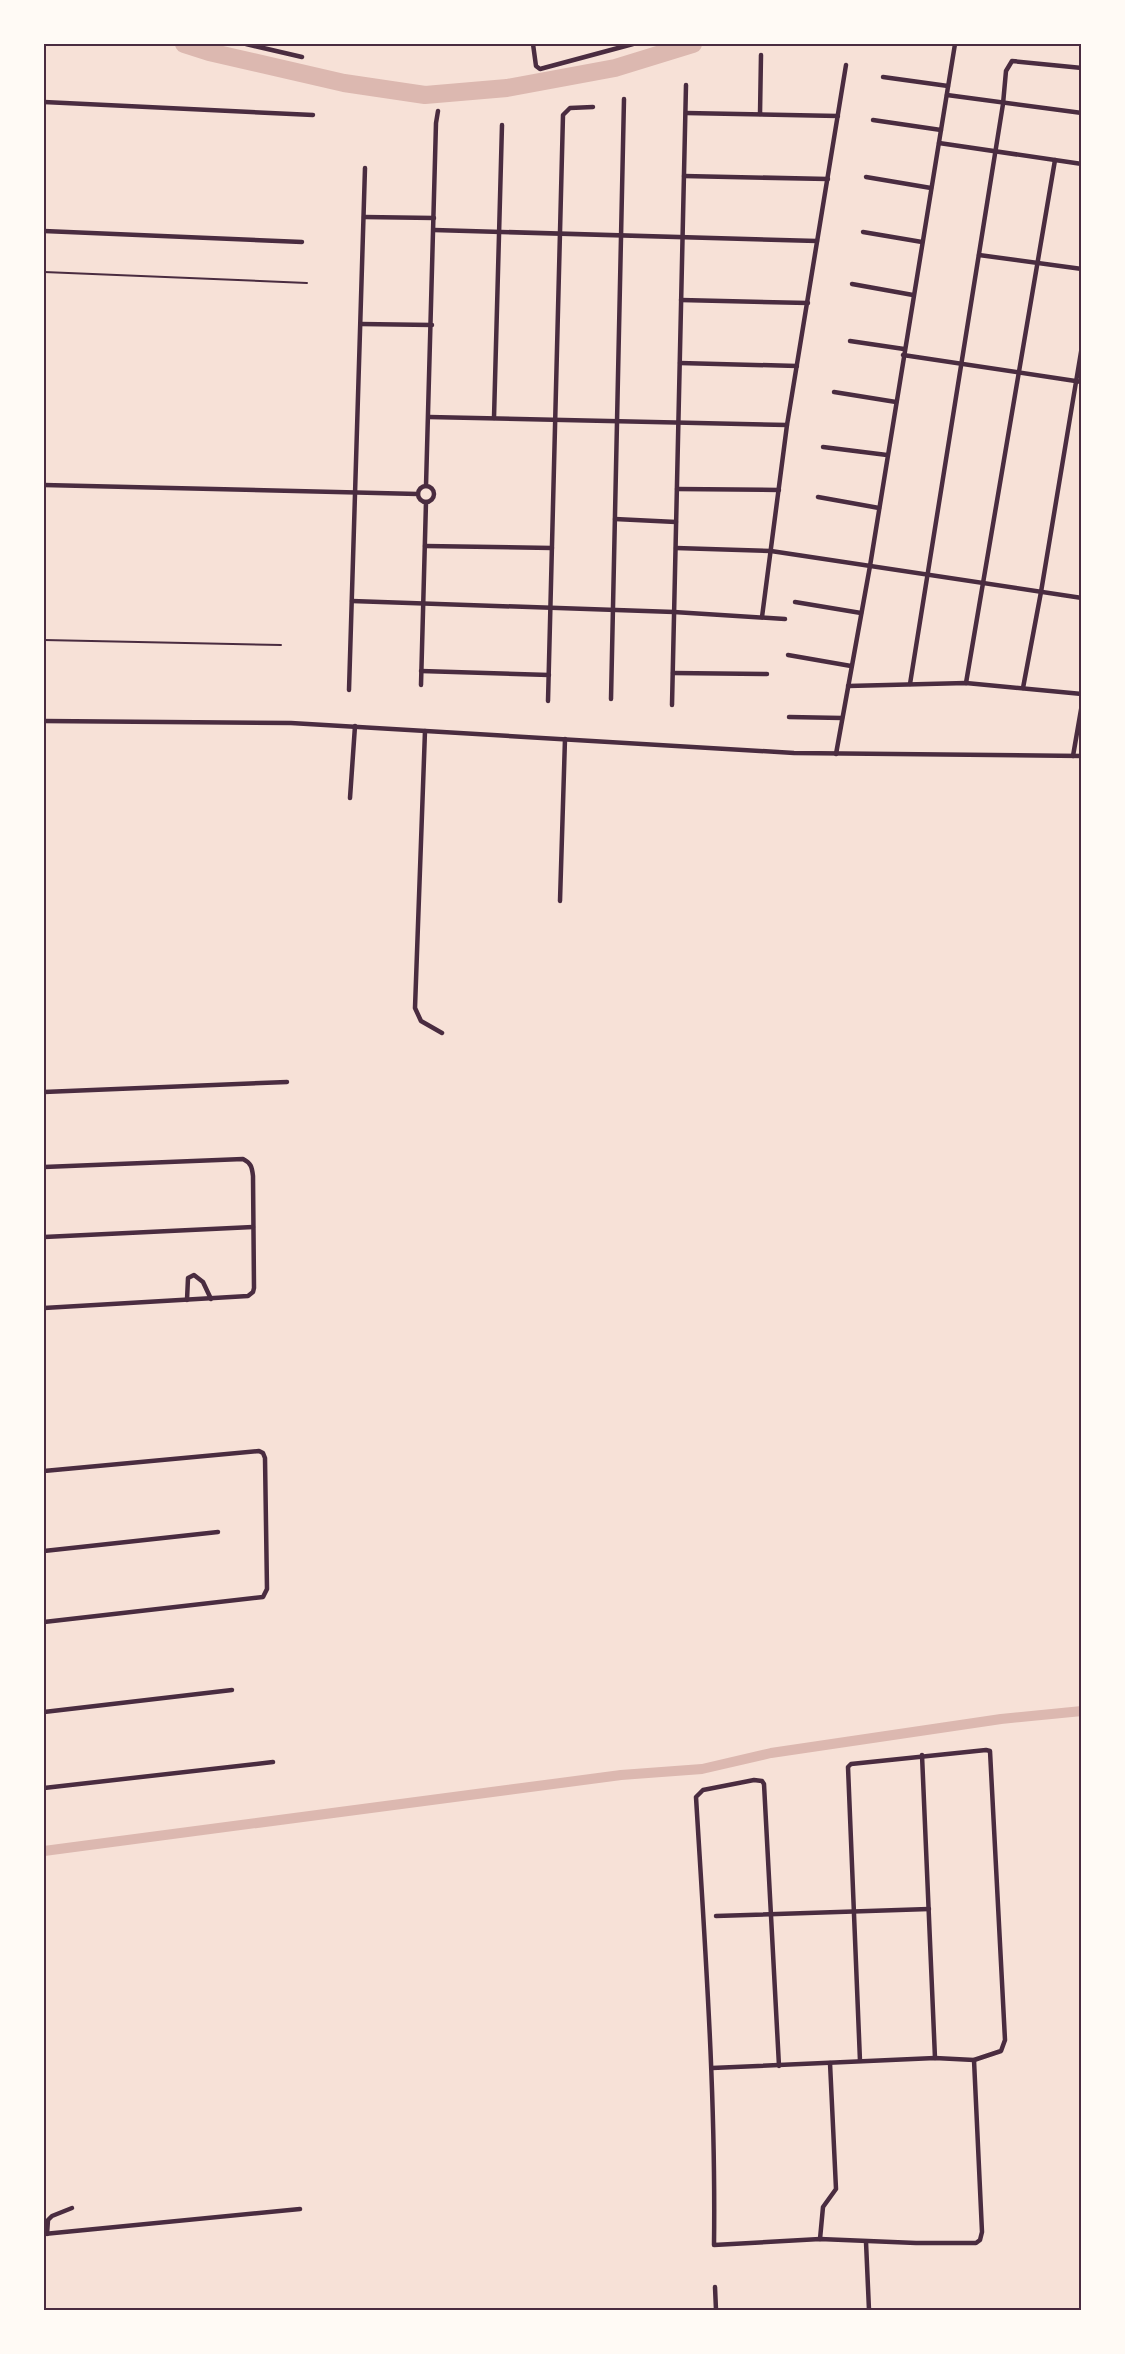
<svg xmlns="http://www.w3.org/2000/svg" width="1125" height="2354" viewBox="0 0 1125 2354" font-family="Montserrat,sans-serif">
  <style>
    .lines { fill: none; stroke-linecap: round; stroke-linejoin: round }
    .canal { stroke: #dcb8b0; stroke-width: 10 }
    .river { stroke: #dcb8b0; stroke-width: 18 }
    .service { stroke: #4a2c40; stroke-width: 2 }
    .minor { stroke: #4a2c40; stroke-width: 4.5 }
    .neatline { fill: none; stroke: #4a2c40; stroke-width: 2 }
  </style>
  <rect width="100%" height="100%" fill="#f7e1d7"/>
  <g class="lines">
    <polyline class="canal" points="44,1851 621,1775 702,1769 771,1753 1001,1719 1082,1711"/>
    <polyline class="river" points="184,44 209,52 344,83 425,95 507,88 615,68 693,44"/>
    <g class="service">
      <polyline points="44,272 307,283"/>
      <polyline points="44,640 281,645"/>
    </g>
    <g class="minor">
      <polyline points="246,44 302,57"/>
      <polyline points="533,44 536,66 540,69 633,44"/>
      <polyline points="883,77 948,86"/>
      <polyline points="947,95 1082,113"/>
      <polyline points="44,102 313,115"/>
      <polyline points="686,113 838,116"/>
      <polyline points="760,114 761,55"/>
      <polyline points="873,120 941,130"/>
      <polyline points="939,143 1082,164"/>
      <polyline points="684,176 828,179"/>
      <polyline points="866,177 931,188"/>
      <polyline points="364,217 434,218"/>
      <polyline points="434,230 817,241"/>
      <polyline points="44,231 302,242"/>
      <polyline points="863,232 922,242"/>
      <polyline points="979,255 1082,269"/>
      <polyline points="852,284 913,295"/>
      <polyline points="681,300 808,303"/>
      <polyline points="361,324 432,325"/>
      <polyline points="850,341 904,349"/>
      <polyline points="903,355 1082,382"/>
      <polyline points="680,363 797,366"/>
      <polyline points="834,392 896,402"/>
      <polyline points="429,417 787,425"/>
      <polyline points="494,418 502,125"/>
      <polyline points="823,447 887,455"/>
      <polyline points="44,485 418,494"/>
      <polyline points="426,486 436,123 438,111"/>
      <circle cx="426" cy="494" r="8"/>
      <polyline points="677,489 779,490"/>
      <polyline points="818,497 879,508"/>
      <polyline points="615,519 676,522"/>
      <polyline points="425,546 552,548"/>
      <polyline points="676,548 771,551 1082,598"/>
      <polyline points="352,601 674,612 785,619"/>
      <polyline points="795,602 861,613"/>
      <polyline points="762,617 787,425 846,65"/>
      <polyline points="788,655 851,666"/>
      <polyline points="421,671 549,675"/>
      <polyline points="673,673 767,674"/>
      <polyline points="966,683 1055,160"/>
      <polyline points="910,684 1003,104 1006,71 1012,61 1082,68"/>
      <polyline points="421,685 426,502"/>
      <polyline points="848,686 966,683 1082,694"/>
      <polyline points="1023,688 1041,592 1082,346"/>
      <polyline points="349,690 365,168"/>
      <polyline points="611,699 624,99"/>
      <polyline points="548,701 563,115 570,108 593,107"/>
      <polyline points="672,705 686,85"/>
      <polyline points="789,717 842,718"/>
      <polyline points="44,721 291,723 794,753 1082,756"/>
      <polyline points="425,731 415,1008 421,1021 442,1033"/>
      <polyline points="836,754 870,566 955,44"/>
      <polyline points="1073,756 1082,704"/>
      <polyline points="350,798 355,726"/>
      <polyline points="560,901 565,739"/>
      <polyline points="44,1092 287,1082"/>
      <path d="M 44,1167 L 243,1159 C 251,1163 252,1167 253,1176 L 254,1288 L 253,1292 L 248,1296 L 44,1308"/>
      <polyline points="44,1237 253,1227"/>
      <polyline points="187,1300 188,1278 194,1275 203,1282 211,1299"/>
      <polyline points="44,1471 259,1451 263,1453 265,1458 267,1589 263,1597 44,1622"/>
      <polyline points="44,1551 218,1532"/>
      <polyline points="44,1712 232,1690"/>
      <polyline points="922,1755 935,2058"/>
      <polyline points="44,1788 273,1762"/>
      <polyline points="716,1916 929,1909"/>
      <path d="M 779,2066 L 764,1784 L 762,1781 L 754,1780 L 703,1790 L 696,1797 C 705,1946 716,2096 714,2245 L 820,2239 L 916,2243 L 976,2243 L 980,2240 L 982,2232 L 974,2060"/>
      <polyline points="712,2068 935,2058 974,2060 1001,2051 1005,2040 990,1751 986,1750 851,1764 848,1767 860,2061"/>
      <polyline points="44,2234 300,2209"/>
      <polyline points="47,2234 48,2220 52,2216 72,2208"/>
      <polyline points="820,2239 823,2207 836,2189 830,2063"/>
      <polyline points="866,2242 869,2310"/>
      <polyline points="715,2287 716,2310"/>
    </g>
  </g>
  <rect width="1125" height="2354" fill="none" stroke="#fffaf5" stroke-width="90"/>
  <rect x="45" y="45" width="1035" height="2264" class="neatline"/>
</svg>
